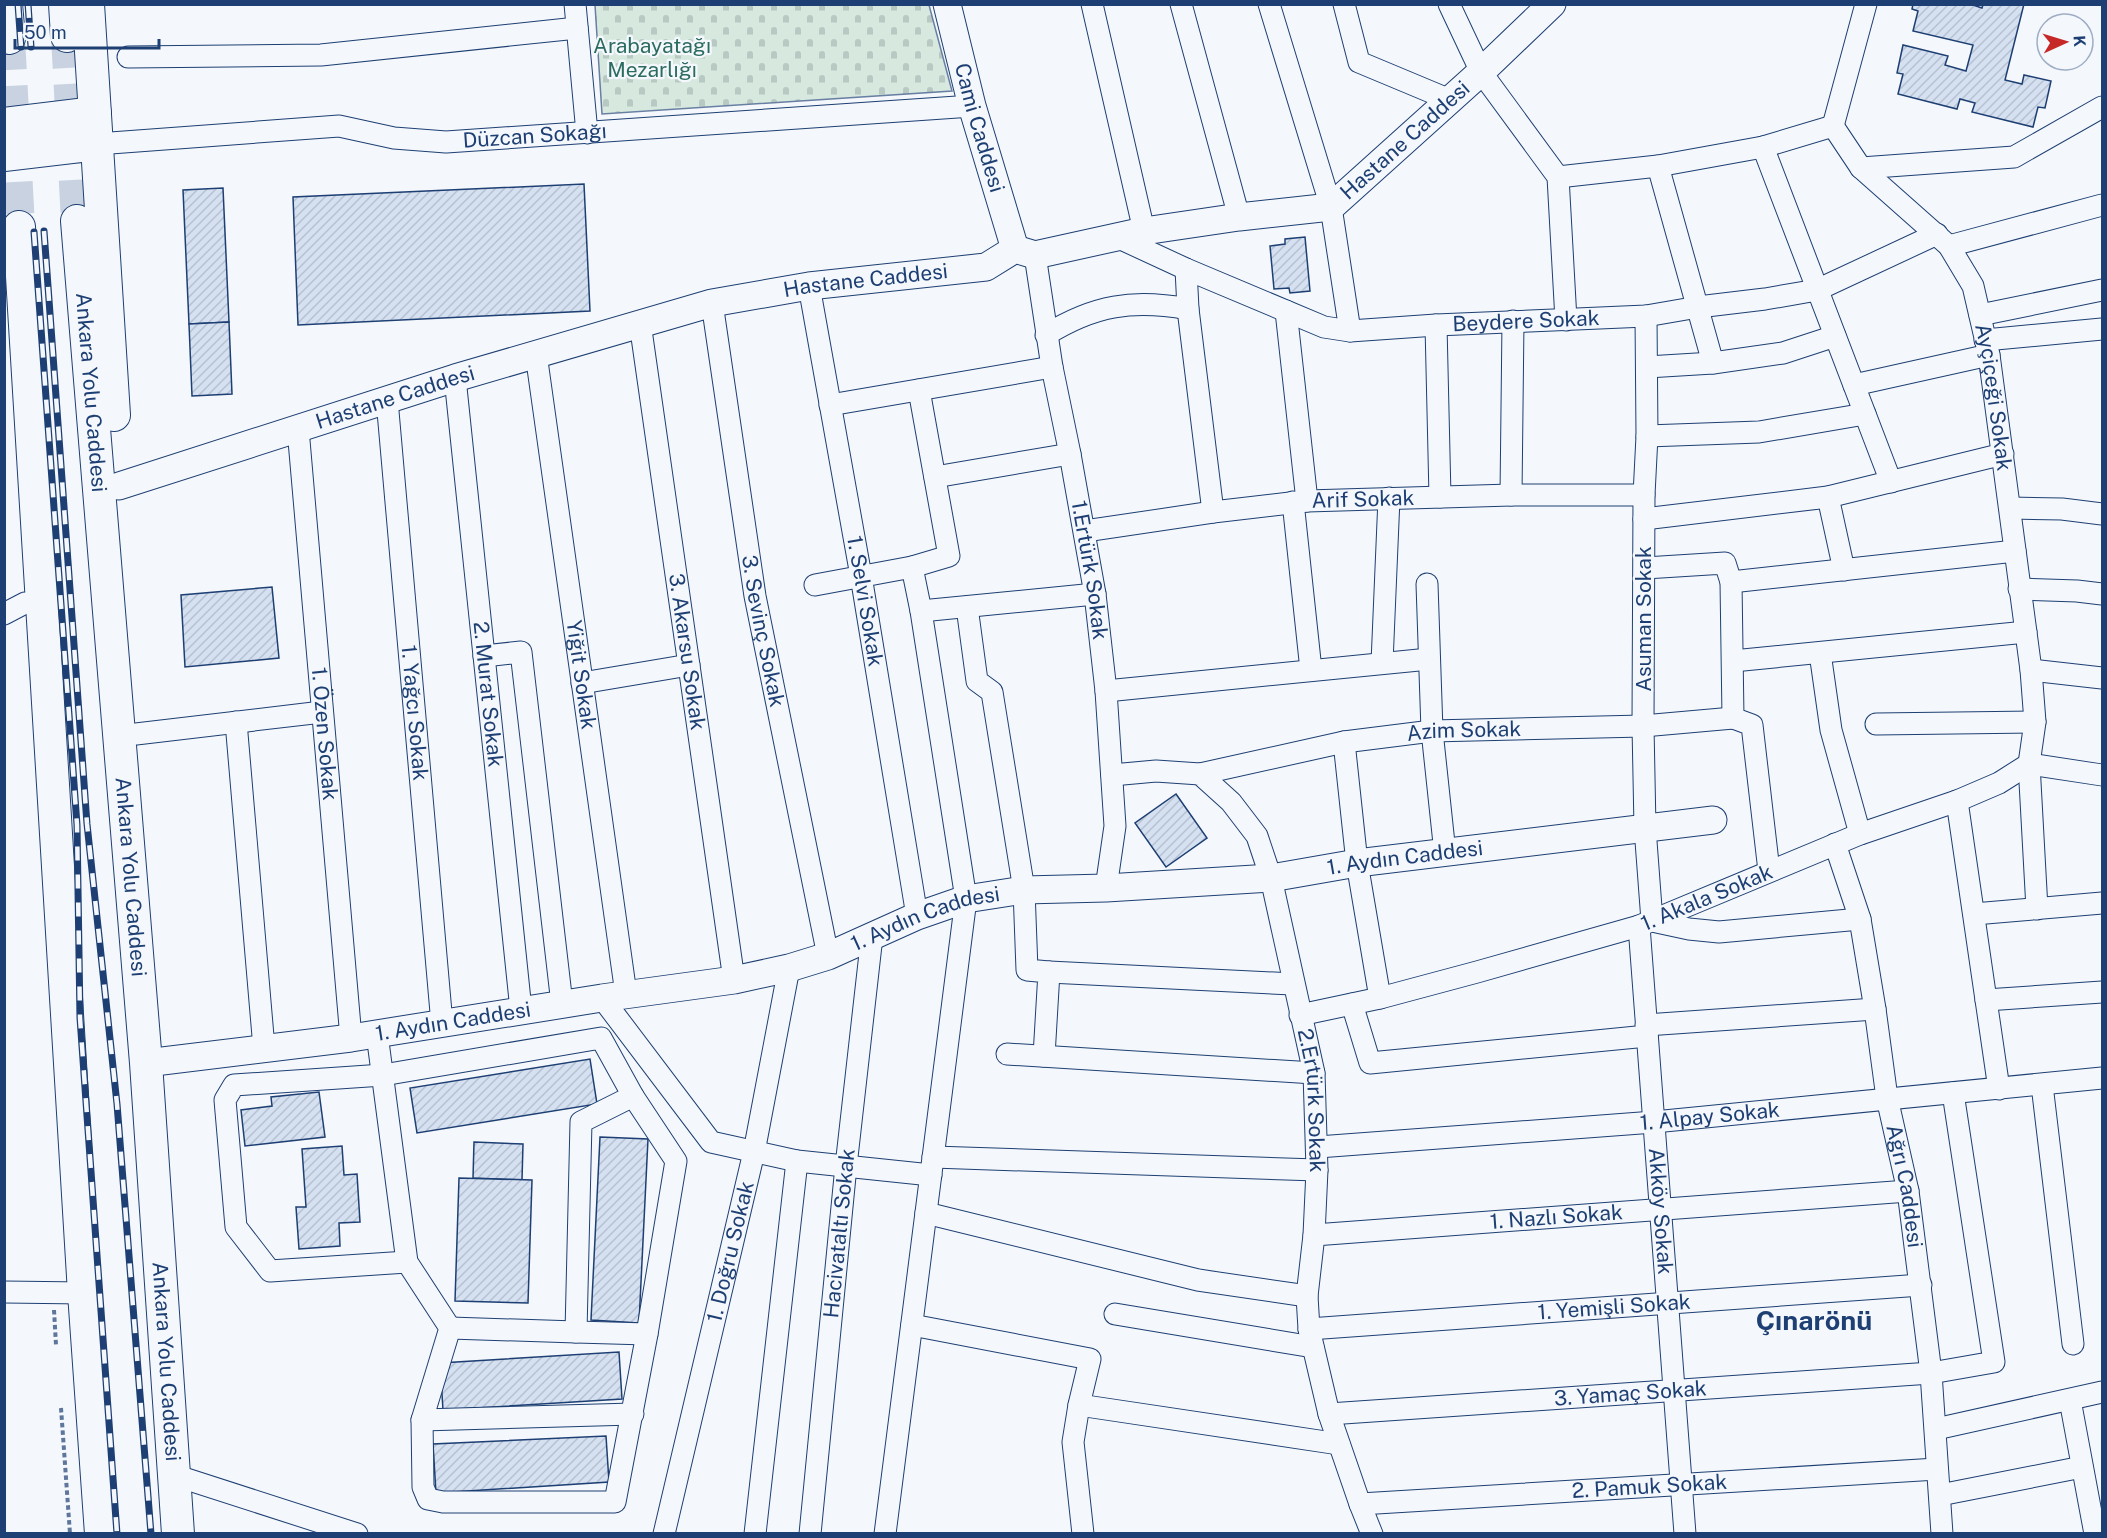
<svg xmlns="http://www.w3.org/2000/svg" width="2107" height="1538" viewBox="0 0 2107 1538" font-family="'Public Sans',sans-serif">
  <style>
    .cemetery { fill: url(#cemetery-stones); stroke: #687fa3; stroke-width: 1.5 }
    .building { fill: url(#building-hatch); stroke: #1d3f73; stroke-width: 1.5 }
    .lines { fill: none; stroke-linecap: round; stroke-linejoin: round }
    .highway-tunnel { stroke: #c9d2e0; stroke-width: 32; stroke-dasharray: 32 16; stroke-linecap: butt }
    .minor-casing { stroke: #1d3f73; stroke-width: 23 }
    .major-casing { stroke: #1d3f73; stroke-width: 29 }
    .highway-casing { stroke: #1d3f73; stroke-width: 34 }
    .path { stroke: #5e769c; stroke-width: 4; stroke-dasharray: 4.5 3; stroke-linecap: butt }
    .minor { stroke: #f4f7fb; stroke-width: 21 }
    .major { stroke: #f4f7fb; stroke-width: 27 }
    .highway { stroke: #f4f7fb; stroke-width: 32 }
    .rail-casing { stroke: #1d3f73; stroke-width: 7 }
    .rail { stroke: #f4f7fb; stroke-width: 4.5; stroke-dasharray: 14; stroke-linecap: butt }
    .labels { text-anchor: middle; stroke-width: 4.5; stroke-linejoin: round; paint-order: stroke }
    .park-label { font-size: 21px; fill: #2c6c60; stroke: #f4f7fb }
    .street-label { font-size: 21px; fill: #1d3f73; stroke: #f4f7fb }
    .district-label { font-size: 27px; font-weight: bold; fill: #1d3f73; stroke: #f4f7fb }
  </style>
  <defs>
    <pattern id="cemetery-stones" width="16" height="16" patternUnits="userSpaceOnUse" patternTransform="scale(1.5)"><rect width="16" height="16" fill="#d7e8df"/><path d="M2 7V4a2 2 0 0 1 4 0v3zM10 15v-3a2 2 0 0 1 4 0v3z" fill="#b8c8c3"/></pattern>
    <pattern id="building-hatch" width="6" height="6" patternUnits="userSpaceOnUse" patternTransform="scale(1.5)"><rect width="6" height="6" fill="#d5e0f0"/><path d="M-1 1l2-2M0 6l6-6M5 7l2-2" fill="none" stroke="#b6c1d1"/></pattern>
  </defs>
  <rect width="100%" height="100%" fill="#f4f7fb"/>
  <polygon class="cemetery" points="595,5 929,5 952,91 602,114"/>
  <g class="building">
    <polygon points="1913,4 1970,4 1982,8 1983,4 2024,4 2005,80 2022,84 2024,75 2051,81 2045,108 2038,107 2033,127 1972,112 1975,103 1960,99 1957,109 1898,94 1903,74 1897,73 1903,45 1948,56 1945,65 1966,71 1973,45 1913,31 1918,11 1912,9"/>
    <polygon points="584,184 590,311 298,325 293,197"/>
    <polygon points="223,188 229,322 189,324 183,190"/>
    <polygon points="1305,237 1310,291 1290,293 1289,288 1274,289 1270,246 1285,244 1285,239"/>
    <polygon points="229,322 232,394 192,396 189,324"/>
    <polygon points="272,587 279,658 185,667 181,595"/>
    <polygon points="1176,794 1207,838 1166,867 1135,823"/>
    <polygon points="590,1059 597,1104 417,1133 410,1088"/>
    <polygon points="319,1092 325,1137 245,1146 241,1110 272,1106 271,1097"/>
    <polygon points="600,1137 648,1139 639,1323 591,1320"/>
    <polygon points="474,1142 523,1144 522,1180 473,1178"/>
    <polygon points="342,1146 344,1175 357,1174 360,1222 339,1223 340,1246 299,1249 296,1207 306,1207 302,1149"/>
    <polygon points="459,1178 532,1180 528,1303 455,1301"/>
    <polygon points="619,1352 622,1399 443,1410 440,1363"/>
    <polygon points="606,1436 609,1482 436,1493 433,1444"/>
  </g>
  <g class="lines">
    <g class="highway-tunnel">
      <polyline points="67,36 77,221"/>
      <polyline points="9,38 19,227"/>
    </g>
    <defs>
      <g id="minor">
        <polyline points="575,4 587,133"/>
        <polyline points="1092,4 1144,231"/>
        <polyline points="1181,4 1239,217"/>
        <polyline points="1269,4 1331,207 1350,331"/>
        <polyline points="1344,4 1359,62 1450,100"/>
        <polyline points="1449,4 1481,72 1558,177 1566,320"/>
        <polyline points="128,57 321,55 577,28"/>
        <path id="s1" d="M 1833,126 L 1861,168 L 1949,246 L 1973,286 L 1989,355 L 2031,670 L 2035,722 L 2029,764 L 2037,909"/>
        <polyline points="1833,126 1866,4"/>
        <path id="s2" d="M 97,144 L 339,126 L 394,138 L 446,142 L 972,106"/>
        <polyline points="1763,147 1891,482"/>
        <polyline points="1658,166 1713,363"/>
        <polyline points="1861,168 2014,157 2102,107"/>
        <polyline points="1558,177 1658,166 1763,147 1833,126"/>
        <path id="s3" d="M 1119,238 L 1186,269 L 1324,327 L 1350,331 L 1436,325 L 1646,316 L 1698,307 L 1765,299 L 1817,290 L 1937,234"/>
        <polyline points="1949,246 2102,205"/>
        <path id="s4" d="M 1035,255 L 1052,367 L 1070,454 L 1095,594 L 1106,691 L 1115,826 L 1106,888"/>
        <polyline points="1186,269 1188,309 1213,512"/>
        <path id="s5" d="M 809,286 L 861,576 L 917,916"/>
        <path id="s6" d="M 712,303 L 755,596 L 828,956"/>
        <polyline points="1286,311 1307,501"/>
        <polyline points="1980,315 2102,290"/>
        <polyline points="1646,316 1647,436 1644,495 1643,726 1645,828 1652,921 1689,929 1719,932 1860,919"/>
        <path id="s7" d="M 640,323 L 734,980"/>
        <polyline points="1436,325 1440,497"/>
        <path d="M 1046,335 C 1094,305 1133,299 1188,309"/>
        <polyline points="1985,340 2102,329"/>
        <path id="s8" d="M 536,354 L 626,994"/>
        <polyline points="1647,367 1713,363 1783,353 1835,336"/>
        <path id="s9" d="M 455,378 L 521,1010"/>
        <polyline points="1854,385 1989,355"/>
        <path id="s10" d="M 387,400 L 442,1024"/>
        <polyline points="830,405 1052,367"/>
        <path id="s11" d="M 298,429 L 351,1038"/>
        <polyline points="1647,436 1759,432 1865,414"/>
        <polyline points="935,477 1070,454"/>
        <polyline points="1511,495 1513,321"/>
        <polyline points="1828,497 1844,570"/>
        <polyline points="1293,502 1311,670"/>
        <polyline points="2010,508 2062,509 2102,514"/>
        <polyline points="1644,519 1828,497 2003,454"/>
        <path id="s12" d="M 1085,531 L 1213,512 L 1307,501 L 1511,495 L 1644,495"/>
        <polyline points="912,567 949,556 919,390"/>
        <polyline points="1645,568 1725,563 1731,582 1733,718 1752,725 1769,871"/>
        <polyline points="1731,582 2015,551"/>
        <polyline points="1427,584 1432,731 1445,853"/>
        <polyline points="815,585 912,567 921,611 966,899 885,1534"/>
        <polyline points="2019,589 2077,591 2102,594"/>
        <polyline points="967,607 977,681 992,692 1024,890 1027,970 1049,972 1044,1056"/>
        <polyline points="921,611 1095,594"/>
        <polyline points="4,614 25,603"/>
        <polyline points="1820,653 1831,730 1860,834"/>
        <polyline points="484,656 521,652 562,1004"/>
        <polyline points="1733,661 2026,632"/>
        <polyline points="1382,663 1389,498"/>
        <polyline points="2031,670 2102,678"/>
        <polyline points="582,683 689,665"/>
        <polyline points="1106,691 1429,659"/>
        <polyline points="236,722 264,1048"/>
        <polyline points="1876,724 2035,722"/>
        <polyline points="136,734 322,712"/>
        <polyline points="1344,742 1357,863 1380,998"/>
        <path id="s13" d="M 1200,774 L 1344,742 L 1432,731 L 1643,726 L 1733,718"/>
        <path id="s14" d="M 1112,775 L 1156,771 L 1200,774 L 1231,802 L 1257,836 L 1271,878 L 1314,1073 L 1317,1170 L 1314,1235 L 1307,1296 L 1309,1329 L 1329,1414 L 1360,1504 L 1372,1534"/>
        <polyline points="1957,801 1999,1089"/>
        <path id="s15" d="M 1835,844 L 1860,919 L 1875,1009 L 1887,1098 L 1908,1191 L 1931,1373 L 1942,1534"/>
        <polyline points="1974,914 2102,903"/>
        <path id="s16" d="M 1639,926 L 1685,1534"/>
        <polyline points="1049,972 1293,984"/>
        <polyline points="602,998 711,1142 797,1161 931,1175"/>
        <polyline points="1986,1000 2102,992"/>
        <polyline points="1352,1004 1370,1063 1647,1036"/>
        <path id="s17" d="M 1300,1015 L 1380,998 L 1477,972 L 1639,926 L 1860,834 L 1957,801 L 1999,783 L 2029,764 L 2102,775"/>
        <polyline points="1646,1025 1875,1009"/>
        <polyline points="377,1034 407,1262 450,1328 422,1420 633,1414"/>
        <polyline points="1007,1054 1314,1073"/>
        <polyline points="2042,1085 2073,1344"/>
        <path id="s18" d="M 1318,1147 L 1654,1122 L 2102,1078"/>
        <polyline points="933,1157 1317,1170"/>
        <polyline points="926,1213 1198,1280 1307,1296"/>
        <path id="s19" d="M 1314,1235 L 1908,1191"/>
        <polyline points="407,1262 270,1271 236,1227 225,1100 234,1085 383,1075 601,1038 633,1096 676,1161 647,1334 615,1502 443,1502 428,1499 423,1487 422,1420"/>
        <polyline points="4,1292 84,1293"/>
        <polyline points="1115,1314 1313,1347"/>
        <polyline points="912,1325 1090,1359 1079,1405 1339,1444"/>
        <polyline points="450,1328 576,1332 581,1122 633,1096"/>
        <path id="s20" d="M 1309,1329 L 1921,1285"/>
        <polyline points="576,1332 647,1334"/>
        <polyline points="2070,1400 2095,1534"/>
        <polyline points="1079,1405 1073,1442 1083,1534"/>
        <path id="s21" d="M 1329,1414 L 1931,1373 L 1994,1362 L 1953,1093"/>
        <polyline points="1936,1429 2102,1392"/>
        <polyline points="174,1475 357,1534"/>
        <polyline points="1940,1495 2082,1467"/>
        <path id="s22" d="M 1360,1504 L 1937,1469"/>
        <path id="s23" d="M 664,1534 L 754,1152 L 789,968"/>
        <polyline points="755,1534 797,1161"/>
        <path id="s24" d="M 810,1534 L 846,1166 L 872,936"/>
      </g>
      <g id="major">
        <path id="s25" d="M 947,4 L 972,106 L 1015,249"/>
        <path id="s26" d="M 119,486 L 455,378 L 712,303 L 809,286 L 986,267 L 1015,249 L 1035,255 L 1144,231 L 1239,217 L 1331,207 L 1481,72 L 1552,4"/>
        <path id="s27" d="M 146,1063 L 351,1038 L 602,998 L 734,980 L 789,968 L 828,956 L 917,916 L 966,899 L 1024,890 L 1106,888 L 1271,878 L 1357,863 L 1713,820"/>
      </g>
      <g id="highway">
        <polyline points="6,4 9,38"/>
        <polyline points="65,4 67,36"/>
        <polyline points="88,4 114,415"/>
        <polyline points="4,124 95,113"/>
        <polyline points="4,155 97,144"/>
        <path id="s28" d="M 77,221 L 146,1063 L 178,1534"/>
        <polyline points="19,227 84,1293 101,1534"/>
      </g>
    </defs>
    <use href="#minor" class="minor-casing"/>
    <use href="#major" class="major-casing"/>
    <use href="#highway" class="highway-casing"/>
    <g class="path">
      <polyline points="54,1310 56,1345"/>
      <polyline points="61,1408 70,1534"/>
    </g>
    <use href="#minor" class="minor"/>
    <use href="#major" class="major"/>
    <use href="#highway" class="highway"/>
    <defs>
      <g id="rail">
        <polyline points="18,4 21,47"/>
        <polyline points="28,4 31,47"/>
        <polyline points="44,231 87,824 117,1104 151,1534"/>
        <polyline points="34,232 77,825 80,1018 117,1534"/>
      </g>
    </defs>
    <use href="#rail" class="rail-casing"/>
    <use href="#rail" class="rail"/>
  </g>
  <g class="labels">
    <g class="park-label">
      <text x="652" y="53">Arabayatağı<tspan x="652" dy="24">Mezarlığı</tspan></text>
    </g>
    <g class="street-label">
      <text dy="7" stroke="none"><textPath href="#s25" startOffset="128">Cami Caddesi</textPath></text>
      <text dy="7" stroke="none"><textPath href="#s2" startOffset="440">Düzcan Sokağı</textPath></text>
      <text dy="7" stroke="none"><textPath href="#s26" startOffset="1352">Hastane Caddesi</textPath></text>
      <text dy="7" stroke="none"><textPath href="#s26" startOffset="776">Hastane Caddesi</textPath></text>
      <text dy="7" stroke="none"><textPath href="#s3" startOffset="426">Beydere Sokak</textPath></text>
      <text dy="7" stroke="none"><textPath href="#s28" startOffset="172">Ankara Yolu Caddesi</textPath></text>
      <text dy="7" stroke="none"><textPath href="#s1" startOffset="328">Ayçiçeği Sokak</textPath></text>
      <text dy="7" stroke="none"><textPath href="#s26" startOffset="290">Hastane Caddesi</textPath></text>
      <text dy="7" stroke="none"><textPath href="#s12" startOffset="280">Arif Sokak</textPath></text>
      <text dy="7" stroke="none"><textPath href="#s4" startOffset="320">1.Ertürk Sokak</textPath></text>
      <text dy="7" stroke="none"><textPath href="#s5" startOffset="320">1. Selvi Sokak</textPath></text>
      <text transform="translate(1644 619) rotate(-90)" y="7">Asuman Sokak</text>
      <text dy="7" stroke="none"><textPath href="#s6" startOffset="332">3. Sevinç Sokak</textPath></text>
      <text dy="7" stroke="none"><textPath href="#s7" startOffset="332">3. Akarsu Sokak</textPath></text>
      <text dy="7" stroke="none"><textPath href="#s8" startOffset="324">Yiğit Sokak</textPath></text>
      <text dy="7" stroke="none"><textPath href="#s9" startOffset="318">2. Murat Sokak</textPath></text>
      <text dy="7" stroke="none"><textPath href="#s10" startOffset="314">1. Yağcı Sokak</textPath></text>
      <text dy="7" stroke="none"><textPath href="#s13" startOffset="268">Azim Sokak</textPath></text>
      <text dy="7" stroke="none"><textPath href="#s11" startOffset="306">1. Özen Sokak</textPath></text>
      <text dy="7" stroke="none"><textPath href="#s27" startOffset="1282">1. Aydın Caddesi</textPath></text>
      <text dy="7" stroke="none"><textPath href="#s28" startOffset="658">Ankara Yolu Caddesi</textPath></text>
      <text dy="7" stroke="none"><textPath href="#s17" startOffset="424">1. Akala Sokak</textPath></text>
      <text dy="7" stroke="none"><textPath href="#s27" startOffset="796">1. Aydın Caddesi</textPath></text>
      <text dy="7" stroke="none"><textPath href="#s27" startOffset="310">1. Aydın Caddesi</textPath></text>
      <text dy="7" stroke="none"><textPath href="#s14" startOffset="444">2.Ertürk Sokak</textPath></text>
      <text dy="7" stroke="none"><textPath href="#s18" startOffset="393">1. Alpay Sokak</textPath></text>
      <text dy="7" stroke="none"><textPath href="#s15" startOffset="350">Ağrı Caddesi</textPath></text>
      <text dy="7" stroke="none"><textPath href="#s16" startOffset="286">Akköy Sokak</textPath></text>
      <text dy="7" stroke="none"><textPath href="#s19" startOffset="243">1. Nazlı Sokak</textPath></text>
      <text dy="7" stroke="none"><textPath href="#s24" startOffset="302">Hacivataltı Sokak</textPath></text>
      <text dy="7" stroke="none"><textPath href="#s23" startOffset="290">1. Doğru Sokak</textPath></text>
      <text dy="7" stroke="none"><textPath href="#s20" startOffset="306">1. Yemişli Sokak</textPath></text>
      <text dy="7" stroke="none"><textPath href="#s28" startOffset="1144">Ankara Yolu Caddesi</textPath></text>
      <text dy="7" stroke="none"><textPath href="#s21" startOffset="302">3. Yamaç Sokak</textPath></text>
      <text dy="7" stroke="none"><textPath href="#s22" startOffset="290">2. Pamuk Sokak</textPath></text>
    </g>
    <g class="district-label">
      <text x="1814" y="1330">Çınarönü</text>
    </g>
  </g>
  <rect width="2107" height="1538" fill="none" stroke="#1d3f73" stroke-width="12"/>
  <g transform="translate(2065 42) rotate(86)"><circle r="28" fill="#f4f7fb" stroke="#9eadc5" stroke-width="1.5"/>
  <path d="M0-4.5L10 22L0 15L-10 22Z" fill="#c62828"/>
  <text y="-9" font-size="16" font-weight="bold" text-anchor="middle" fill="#1d3f73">K</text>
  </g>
  <path d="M15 39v9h144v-9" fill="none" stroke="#1d3f73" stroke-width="3"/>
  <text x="24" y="39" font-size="18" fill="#1d3f73" stroke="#f4f7fb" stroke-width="4.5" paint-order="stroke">50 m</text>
</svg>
